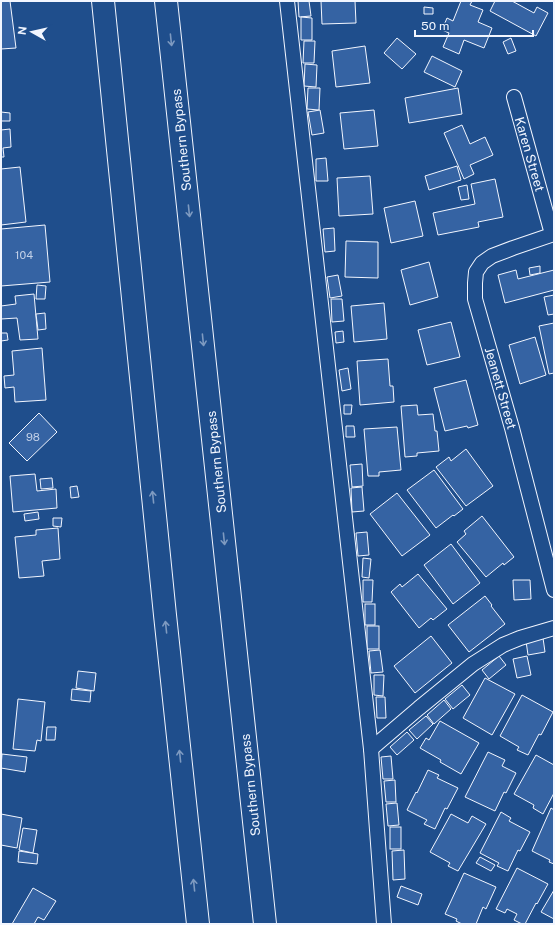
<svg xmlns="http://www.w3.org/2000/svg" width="555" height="925" viewBox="0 0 555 925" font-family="'Public Sans',sans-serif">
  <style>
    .building { fill: #3563a3; stroke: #f2f6ff }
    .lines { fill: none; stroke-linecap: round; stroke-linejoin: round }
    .street-casing { stroke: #f2f6ff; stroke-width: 16 }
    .highway-casing { stroke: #f2f6ff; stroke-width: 24 }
    .street { stroke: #1f4e8c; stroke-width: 14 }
    .highway { stroke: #1f4e8c; stroke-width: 22 }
    .oneway { stroke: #7e9ac0 }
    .labels { text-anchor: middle; stroke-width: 3; stroke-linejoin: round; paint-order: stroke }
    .number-label { font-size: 11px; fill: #c3d1e8 }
    .street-label { font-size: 13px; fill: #f2f6ff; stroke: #1f4e8c }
  </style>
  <rect width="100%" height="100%" fill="#1f4e8c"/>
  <g class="building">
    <polygon points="1,1 10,1 16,48 1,49"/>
    <polygon points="298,1 309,1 311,16 299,17"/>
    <polygon points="321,1 355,1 356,23 322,24"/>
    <polygon points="461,1 472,1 470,5 483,10 478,22 492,28 484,48 464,40 459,54 443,47 449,33 442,30 447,18 453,21"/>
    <polygon points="495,1 512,1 534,13 537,7 548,13 536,36 490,11"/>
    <polygon points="424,7 433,8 433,14 424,14"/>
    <polygon points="301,17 312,18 312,40 301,40"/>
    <polygon points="397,38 416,54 402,69 384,53"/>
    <polygon points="511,38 516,51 508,54 503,42"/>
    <polygon points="304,41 315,41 314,63 303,63"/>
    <polygon points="365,46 370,83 336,87 332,51"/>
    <polygon points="432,56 462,71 455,87 424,72"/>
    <polygon points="305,64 317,65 316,87 304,86"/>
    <polygon points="308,88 320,88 319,110 307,109"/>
    <polygon points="458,88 462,114 409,123 405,98"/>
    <polygon points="320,110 324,133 312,135 308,112"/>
    <polygon points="374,110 378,146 344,149 340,113"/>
    <polygon points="1,112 10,113 10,121 1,121"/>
    <polygon points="462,125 470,144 485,137 493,155 470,165 474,174 464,179 444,133"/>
    <polygon points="10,129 11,147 3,148 4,157 1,157 1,130"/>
    <polygon points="326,158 328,181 316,181 316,159"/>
    <polygon points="457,166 461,180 429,190 425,176"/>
    <polygon points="20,167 26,222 1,225 1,169"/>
    <polygon points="370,176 373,214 339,216 337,178"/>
    <polygon points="495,179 503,217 478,222 479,227 438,235 433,213 475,204 471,184"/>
    <polygon points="467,185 469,199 461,200 458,187"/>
    <polygon points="415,201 423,236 391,243 384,208"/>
    <polygon points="45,225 50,282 1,286 1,229"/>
    <polygon points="334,228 335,251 325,252 323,229"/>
    <polygon points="346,241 378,242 378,278 345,277"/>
    <polygon points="429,262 438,297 410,305 401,270"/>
    <polygon points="540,266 540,273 530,275 529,268"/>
    <polygon points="516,270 518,279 554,270 554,290 505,303 498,275"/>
    <polygon points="338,275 342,296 330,298 327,277"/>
    <polygon points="37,285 46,286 45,299 36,299"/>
    <polygon points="34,294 38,339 20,340 17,318 1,319 1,306 16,304 15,296"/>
    <polygon points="554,295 554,314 548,315 544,297"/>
    <polygon points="331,299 342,299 344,321 332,322"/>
    <polygon points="384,303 387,339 354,342 351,306"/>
    <polygon points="45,313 46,329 38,330 36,314"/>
    <polygon points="451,322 460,357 427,365 418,330"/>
    <polygon points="554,323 554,373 549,374 539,326"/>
    <polygon points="343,331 344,342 336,343 335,332"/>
    <polygon points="1,333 7,333 8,340 1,341"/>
    <polygon points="535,337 546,375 520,384 509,345"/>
    <polygon points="42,348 46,400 15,402 14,387 5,388 4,376 14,375 12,351"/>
    <polygon points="388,359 390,386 393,386 394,402 360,405 357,361"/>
    <polygon points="348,368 351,389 342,391 339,370"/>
    <polygon points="466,380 478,425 468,428 467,426 445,431 434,388"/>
    <polygon points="344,405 352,405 351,414 344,414"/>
    <polygon points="417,405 418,415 433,414 435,431 437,431 439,451 417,453 417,456 405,457 401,406"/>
    <polygon points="39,413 57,432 27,461 9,443"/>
    <polygon points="346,426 354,426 355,437 346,437"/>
    <polygon points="397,427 401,470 379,472 379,476 368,476 364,429"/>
    <polygon points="466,449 493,486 466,506 436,467 449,457 451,461"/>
    <polygon points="362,464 363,486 352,487 350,465"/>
    <polygon points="434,470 463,509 454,516 453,515 436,528 407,490"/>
    <polygon points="35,474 37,491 56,489 57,508 13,512 10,476"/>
    <polygon points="52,478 53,488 41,489 40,479"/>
    <polygon points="77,486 79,497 71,498 70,487"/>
    <polygon points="362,487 364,511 352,512 351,488"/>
    <polygon points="397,493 430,535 402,556 370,514"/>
    <polygon points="38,512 39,519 25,521 24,514"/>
    <polygon points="482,516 514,557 504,565 503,563 486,577 457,542 466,534 464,531"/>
    <polygon points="53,518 62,518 61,527 53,526"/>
    <polygon points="58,528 60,559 42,561 44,576 19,578 15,537 36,535 36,530"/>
    <polygon points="367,532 369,555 358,556 356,533"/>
    <polygon points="451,544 480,583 453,604 424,565"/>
    <polygon points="363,558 371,559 369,578 362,577"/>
    <polygon points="418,574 447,609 433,620 431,618 419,628 391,592 400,584 402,587"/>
    <polygon points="363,580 373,580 372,602 363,602"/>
    <polygon points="513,580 530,580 531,599 514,600"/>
    <polygon points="485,596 492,605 491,606 505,624 469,652 448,625"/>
    <rect x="365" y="604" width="10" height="21"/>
    <rect x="367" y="626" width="12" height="23"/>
    <polygon points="431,636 452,663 415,693 394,666"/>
    <polygon points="543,638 545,652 528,655 526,641"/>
    <polygon points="380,650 383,672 371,673 369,651"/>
    <polygon points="499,656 506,665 489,679 482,670"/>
    <polygon points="527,656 531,675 517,678 513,659"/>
    <polygon points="78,671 96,673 94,691 76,688"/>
    <polygon points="374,675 384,675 383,696 374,695"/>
    <polygon points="485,678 515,694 492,735 463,718"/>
    <polygon points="462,685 470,695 453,709 445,699"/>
    <polygon points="72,689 91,691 90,702 71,700"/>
    <polygon points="522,695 553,712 541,735 539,734 528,755 517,750 519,747 500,736"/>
    <polygon points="376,697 385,697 386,718 377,718"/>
    <polygon points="18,699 45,702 41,741 37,740 35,751 13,749"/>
    <polygon points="444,700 451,709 434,724 427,715"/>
    <polygon points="426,716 433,724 417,739 409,730"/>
    <polygon points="440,721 479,743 461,774 440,762 441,760 420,748 426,738 429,740"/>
    <polygon points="47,727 56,727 55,740 46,740"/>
    <polygon points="407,732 414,740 397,755 390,747"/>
    <polygon points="488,752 505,760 502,766 516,773 506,793 504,792 495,811 465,797"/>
    <polygon points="2,754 27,757 25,772 1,768"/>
    <polygon points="536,755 554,765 554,793 543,814 533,808 534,805 514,794"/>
    <polygon points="391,756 393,779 383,779 381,757"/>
    <polygon points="428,770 439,775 437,778 458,788 447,809 445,808 435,829 424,824 427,820 407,810 416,792 417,793"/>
    <polygon points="395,780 396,802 386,802 384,781"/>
    <polygon points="397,803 399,825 388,826 386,804"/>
    <polygon points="551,808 554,810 554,864 549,862 550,860 532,851"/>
    <polygon points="501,812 511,818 509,821 530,832 520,851 518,850 508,871 497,866 499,863 480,853"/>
    <polygon points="1,814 22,818 17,848 1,845"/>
    <polygon points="451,814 468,823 472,816 486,824 458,871 448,866 450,863 430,852"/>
    <rect x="390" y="827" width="11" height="22"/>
    <polygon points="23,828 37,830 33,853 19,850"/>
    <polygon points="404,850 405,879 393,880 392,851"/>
    <polygon points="19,851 38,854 37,864 18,862"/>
    <polygon points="480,857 495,865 491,871 476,863"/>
    <polygon points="517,868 548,884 537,904 536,903 525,924 522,924 514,920 517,914 507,909 505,913 496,909"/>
    <polygon points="464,873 496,887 486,909 483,907 476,924 462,924 456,921 457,919 445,914"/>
    <polygon points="401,886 422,894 418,905 397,897"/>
    <polygon points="33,888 56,901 44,920 38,917 34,924 12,924"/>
    <polygon points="554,890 554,919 541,912"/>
  </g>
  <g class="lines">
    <defs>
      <g id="street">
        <polyline points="287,1 371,749 384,924"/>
        <polyline points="514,97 552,234"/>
        <polyline points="554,234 513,248 492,256 482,263 476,272 475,283 475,299 512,428 554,590"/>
        <polyline points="371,749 419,708 473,664 503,645 520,638 554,628"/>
      </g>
      <g id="highway">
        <polyline points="103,1 165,615 198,924"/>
        <polyline points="166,1 265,924"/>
      </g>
    </defs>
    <use href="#street" class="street-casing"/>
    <use href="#highway" class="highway-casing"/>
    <use href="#street" class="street"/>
    <use href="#highway" class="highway"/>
  </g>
  <defs><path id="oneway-shaft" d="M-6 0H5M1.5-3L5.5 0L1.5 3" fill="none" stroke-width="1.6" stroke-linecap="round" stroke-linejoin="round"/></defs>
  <g class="oneway">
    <use href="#oneway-shaft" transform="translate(171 40) rotate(84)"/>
    <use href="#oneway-shaft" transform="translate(189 211) rotate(84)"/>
    <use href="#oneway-shaft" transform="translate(203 340) rotate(84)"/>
    <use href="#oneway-shaft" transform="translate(153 497) rotate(-96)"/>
    <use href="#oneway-shaft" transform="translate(224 539) rotate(84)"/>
    <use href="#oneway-shaft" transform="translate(166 627) rotate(-96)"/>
    <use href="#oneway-shaft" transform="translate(180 756) rotate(-96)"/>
    <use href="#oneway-shaft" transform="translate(194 885) rotate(-96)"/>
  </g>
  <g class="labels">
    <g class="number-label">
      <text x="24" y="259">104</text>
      <text x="33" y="441">98</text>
    </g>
    <g class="street-label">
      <text transform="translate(181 140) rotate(-96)" y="5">Southern Bypass</text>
      <text transform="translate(530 154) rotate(74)" y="5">Karen Street</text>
      <text transform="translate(501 388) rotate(74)" y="5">Jeanett Street</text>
      <text transform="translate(216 462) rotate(-96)" y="5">Southern Bypass</text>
      <text transform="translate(250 785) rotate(-96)" y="5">Southern Bypass</text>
    </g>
  </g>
  <rect width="555" height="925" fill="none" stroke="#f2f6ff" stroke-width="4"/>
  <g transform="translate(32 32) rotate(278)" stroke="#1f4e8c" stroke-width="3" paint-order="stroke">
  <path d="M0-3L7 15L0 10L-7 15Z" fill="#f2f6ff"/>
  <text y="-6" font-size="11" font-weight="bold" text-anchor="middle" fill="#f2f6ff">N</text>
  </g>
  <path d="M415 30v6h118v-6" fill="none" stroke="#f2f6ff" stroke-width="2"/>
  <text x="421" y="30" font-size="12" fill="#f2f6ff" stroke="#1f4e8c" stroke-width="3" paint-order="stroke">50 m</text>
</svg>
